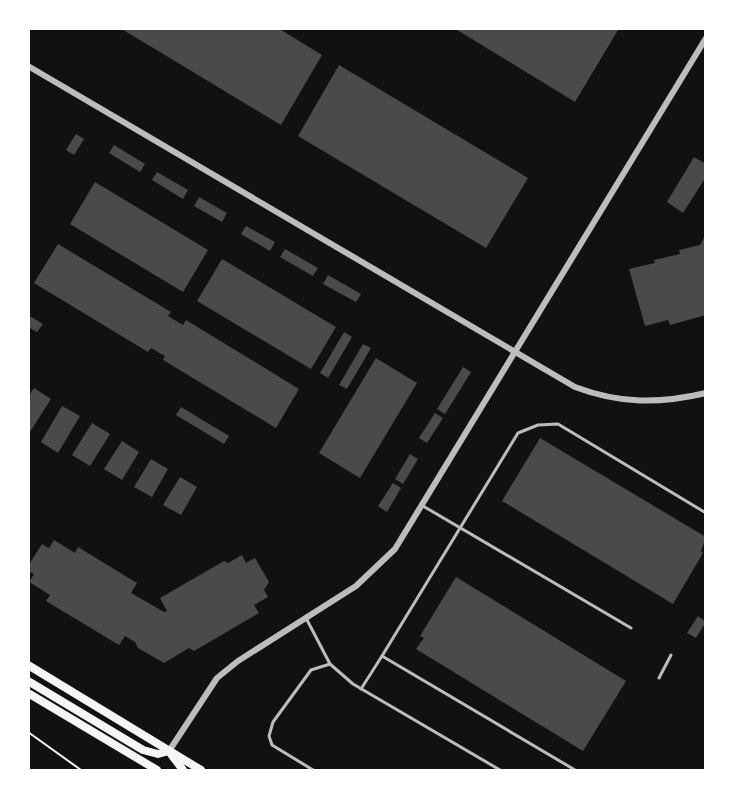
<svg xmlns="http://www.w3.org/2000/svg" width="734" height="799" viewBox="0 0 734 799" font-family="Signika,sans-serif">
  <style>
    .building { fill: #4a4a4a }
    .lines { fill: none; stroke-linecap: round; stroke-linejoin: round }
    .path { stroke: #f5f5f5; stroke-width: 2 }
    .service { stroke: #bcbcbc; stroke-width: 3 }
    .minor { stroke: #bcbcbc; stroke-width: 6 }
    .secondary { stroke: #f5f5f5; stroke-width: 8 }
  </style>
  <rect width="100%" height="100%" fill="#111"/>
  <g class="building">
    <polygon points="120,28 278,28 322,55 281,125"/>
    <polygon points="454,28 616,28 618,30 575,102"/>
    <polygon points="339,65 528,178 486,248 298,136"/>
    <polygon points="76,134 84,139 74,155 66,150"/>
    <polygon points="114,145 145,164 140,172 109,153"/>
    <polygon points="694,157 706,164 706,177 683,213 667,202"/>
    <polygon points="157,172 188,190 183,199 152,180"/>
    <polygon points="95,182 208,250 183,292 70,224"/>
    <polygon points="199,197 227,213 222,222 194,206"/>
    <polygon points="246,226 275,242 270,251 241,234"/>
    <polygon points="706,234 706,315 670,325 668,320 645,326 629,269 655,263 654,260 680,254 679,250 700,245"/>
    <polygon points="58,244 171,312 168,316 183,325 186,320 299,389 276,428 163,360 165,356 151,348 148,352 34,283"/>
    <polygon points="285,249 318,268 313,276 280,257"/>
    <polygon points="222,259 336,327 311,369 197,301"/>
    <polygon points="328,275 361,294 356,302 323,284"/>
    <polygon points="28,315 43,324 37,332 28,327"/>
    <polygon points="344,332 352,337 328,378 320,373"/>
    <polygon points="363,344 371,348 347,389 339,385"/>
    <polygon points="376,358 417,383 360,478 319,453"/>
    <polygon points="463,367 471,372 445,414 437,409"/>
    <polygon points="34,388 51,399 28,435 28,397"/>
    <polygon points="62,406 80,416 58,453 41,442"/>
    <polygon points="181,407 229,436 224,444 176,415"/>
    <polygon points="435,413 443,418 427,443 419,438"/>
    <polygon points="92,423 110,434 90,466 72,455"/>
    <polygon points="540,438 706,537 701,551 703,553 673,604 502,501"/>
    <polygon points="122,441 139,452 122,480 104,469"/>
    <polygon points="410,454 418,459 403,484 395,479"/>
    <polygon points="151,459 168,469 152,497 134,487"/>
    <polygon points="180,477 197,487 181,515 163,505"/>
    <polygon points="393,483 401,488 387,512 378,506"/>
    <polygon points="54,540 75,553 78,547 137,583 131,593 164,612 167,611 160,598 224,561 228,563 242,555 246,563 255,558 269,582 264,590 268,597 254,605 259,613 194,651 189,648 164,663 138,648 135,642 125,636 119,645 46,601 50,595 29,582 34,574 28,571 28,566 42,544 49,548"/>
    <polygon points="456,577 626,681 583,751 416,649 424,638 420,636"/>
    <polygon points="698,616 706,622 696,638 687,633"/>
  </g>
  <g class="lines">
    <polyline class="path" points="28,732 81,770"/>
    <g class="service">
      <polyline points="423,506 631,628"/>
      <polyline points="306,618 330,664"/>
      <polyline points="659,678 671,655"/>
      <polyline points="361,689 382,656"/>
      <polyline points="313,770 272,745 269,736 273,722 311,670 330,664 353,684 500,770"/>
      <polyline points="575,770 382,656 518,433 538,425 558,424 706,513"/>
    </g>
    <g class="minor">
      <path d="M 28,66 L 575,387 C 620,404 659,404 706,393"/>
      <polyline points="169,751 217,678 238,661 356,586 395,549 706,38"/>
    </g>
    <g class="secondary">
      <polyline points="28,665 201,770"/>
      <polyline points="28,681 143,750 158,754 169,751"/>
      <polyline points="28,693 157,770"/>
      <polyline points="171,754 183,770"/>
    </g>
  </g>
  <rect width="734" height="799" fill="none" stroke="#ffffff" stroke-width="60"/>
</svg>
